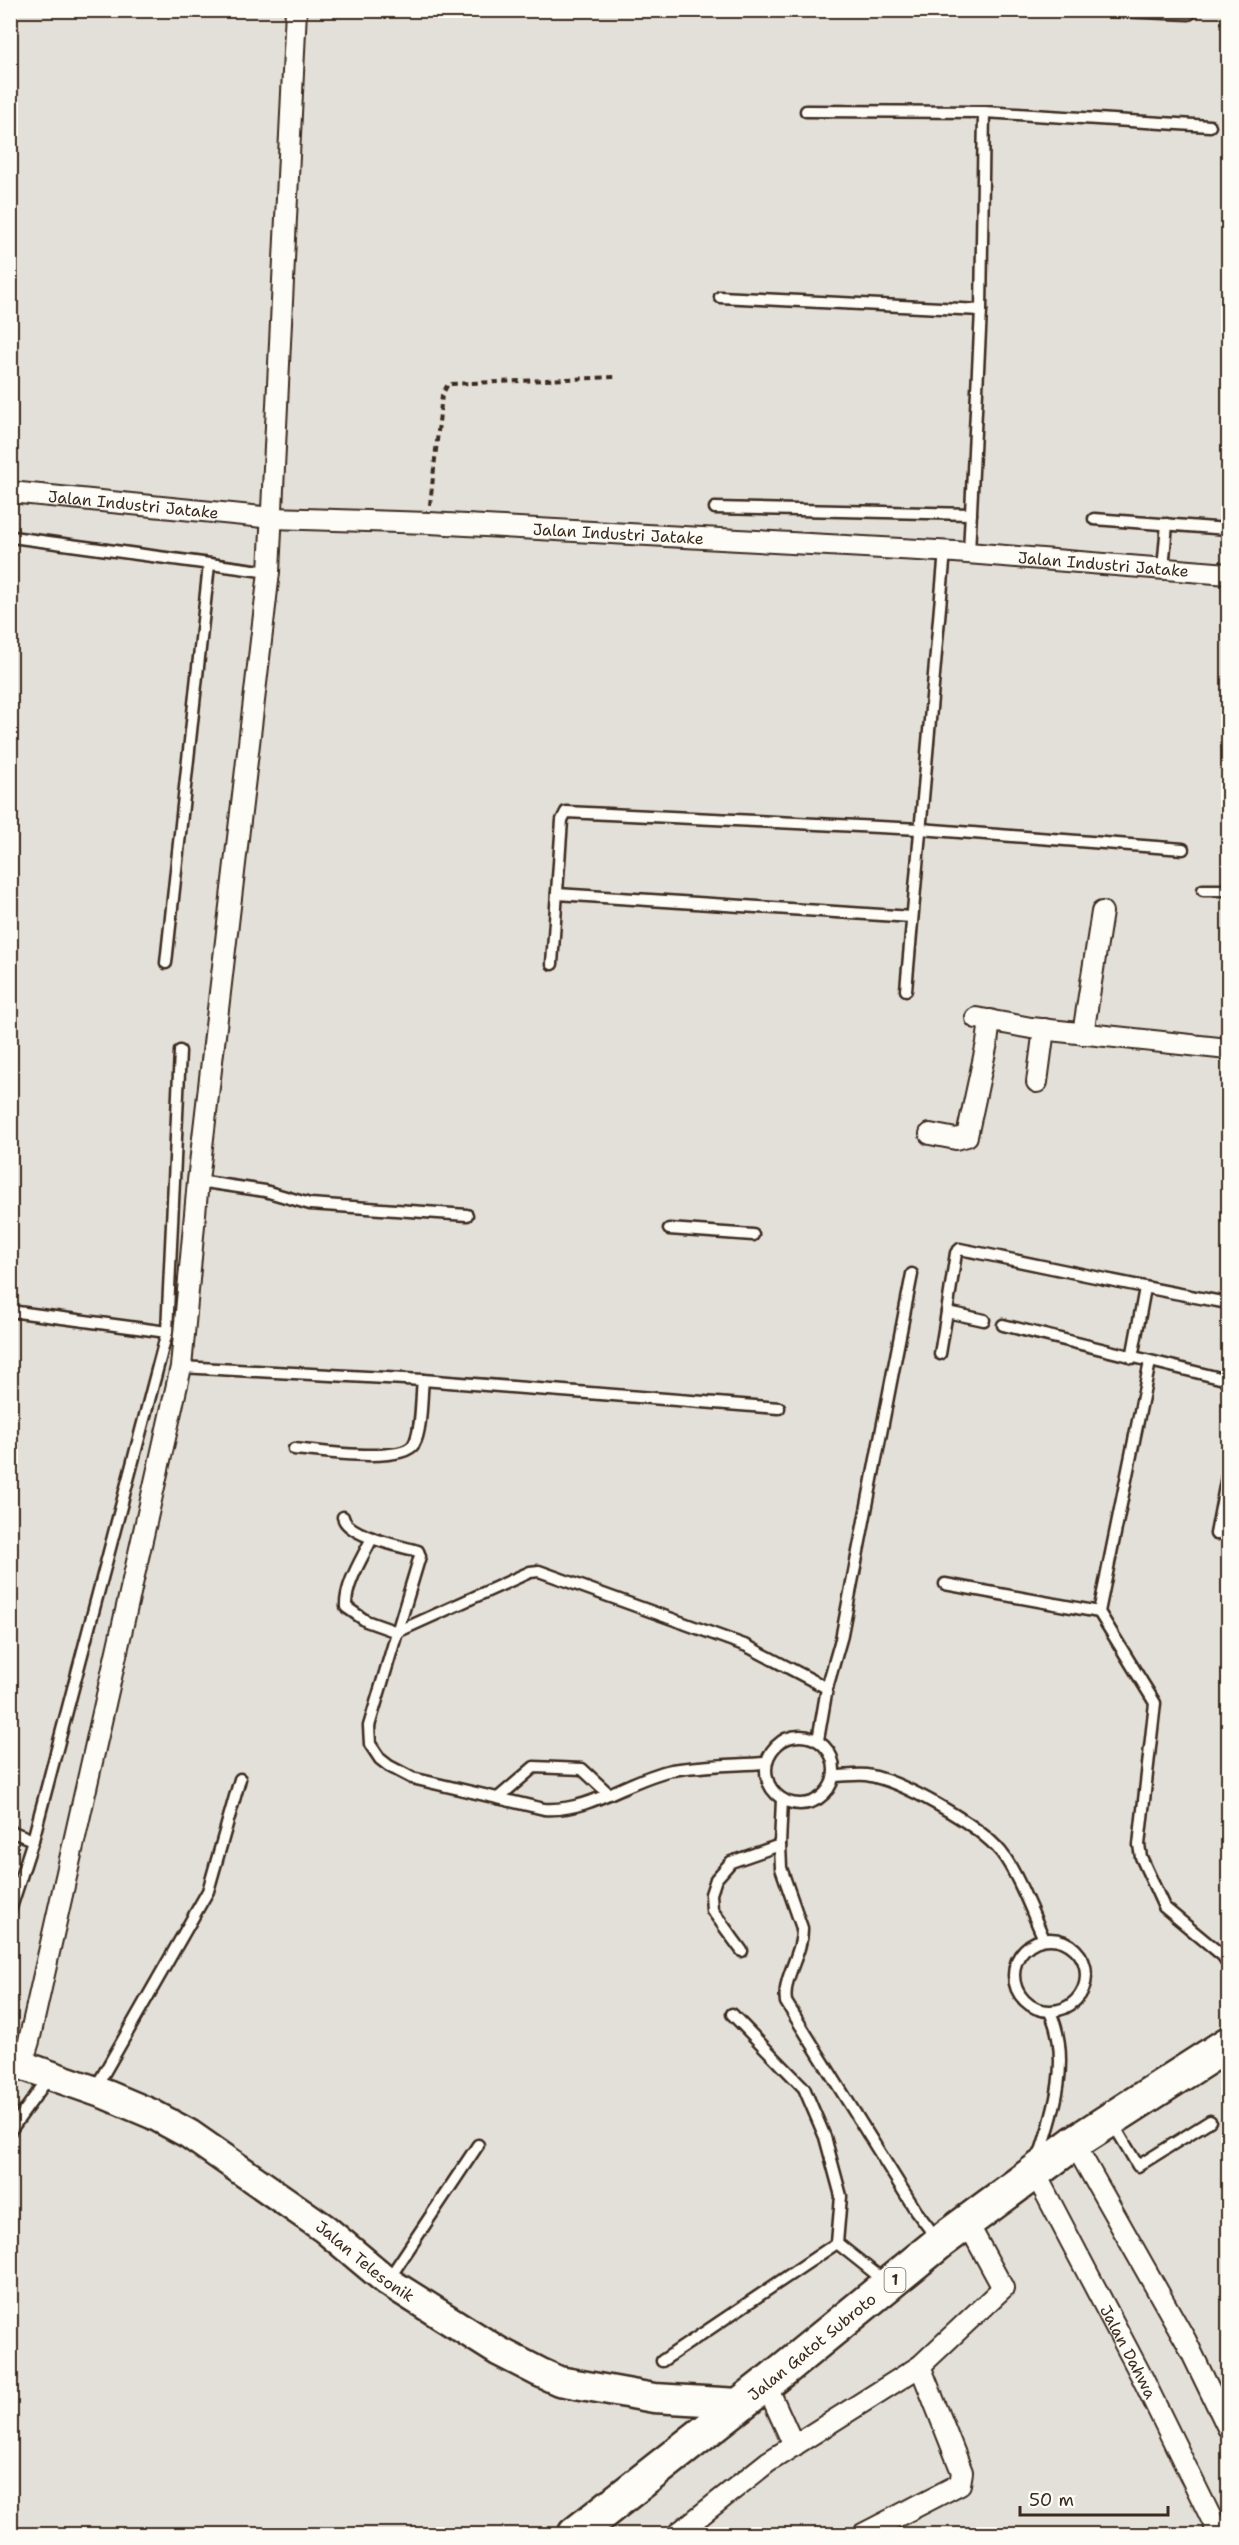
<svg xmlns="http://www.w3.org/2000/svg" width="1239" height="2545" viewBox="0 0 1239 2545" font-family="'Shantell Sans',sans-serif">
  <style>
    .built { fill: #e3e0da }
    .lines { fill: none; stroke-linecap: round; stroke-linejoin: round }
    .lane-casing { stroke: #3b2a1e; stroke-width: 15 }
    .street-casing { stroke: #3b2a1e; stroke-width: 24 }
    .secondary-casing { stroke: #3b2a1e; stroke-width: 33 }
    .highway-casing { stroke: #3b2a1e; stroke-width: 38 }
    .path { stroke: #3b2a1e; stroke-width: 4; stroke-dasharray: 6 4.5; stroke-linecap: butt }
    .lane { stroke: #fdfcf7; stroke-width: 10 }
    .street { stroke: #fdfcf7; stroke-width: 20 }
    .secondary { stroke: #fdfcf7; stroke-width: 28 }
    .highway { stroke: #fdfcf7; stroke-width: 33 }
    .labels { text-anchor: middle; stroke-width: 5; stroke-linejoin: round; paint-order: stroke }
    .shield { fill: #fdfcf7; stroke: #75695f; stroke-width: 1.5 }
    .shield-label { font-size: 15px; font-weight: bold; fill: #3b2a1e }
    .street-label { font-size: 16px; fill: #3b2a1e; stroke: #fdfcf7 }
  </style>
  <rect width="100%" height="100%" fill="#f1efea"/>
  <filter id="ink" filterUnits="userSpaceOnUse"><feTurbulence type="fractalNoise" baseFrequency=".0167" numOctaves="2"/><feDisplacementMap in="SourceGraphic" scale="12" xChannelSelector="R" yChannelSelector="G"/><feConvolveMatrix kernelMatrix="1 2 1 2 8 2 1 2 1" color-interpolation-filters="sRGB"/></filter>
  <g filter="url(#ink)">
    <rect class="built" x="11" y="11" width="1217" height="2523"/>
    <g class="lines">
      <defs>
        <g id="lane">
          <polyline points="1093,10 1189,14 1194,10"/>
          <polyline points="806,111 984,112 1210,126"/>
          <polyline points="720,297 981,310"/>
          <polyline points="715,508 971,514"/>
          <polyline points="1094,519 1228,529"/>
          <polyline points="12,537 269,572"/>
          <polyline points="969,552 981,310 984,112"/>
          <polyline points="1163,569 1167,524"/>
          <polyline points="1203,890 1228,890"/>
          <polyline points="557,894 912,917"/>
          <polyline points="166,963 209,565"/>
          <polyline points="552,964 562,820 566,812 920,829 1183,849"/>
          <polyline points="906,990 945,551"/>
          <polyline points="198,1181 265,1191 310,1204 467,1215"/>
          <polyline points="669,1229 753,1235"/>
          <polyline points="10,1311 167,1332"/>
          <path d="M 947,1312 L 956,1253 L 960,1249 C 1049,1267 1139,1287 1228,1303"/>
          <polyline points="1003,1325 1228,1380"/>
          <polyline points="940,1354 947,1312 984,1320"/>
          <polyline points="1132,1358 1145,1288"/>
          <polyline points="1150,1362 1099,1612 1155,1703 1139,1845 1141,1857 1164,1907 1223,1956 1228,1964"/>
          <polyline points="181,1367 423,1380 779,1408"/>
          <path d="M 294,1449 C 317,1451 402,1464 414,1444 C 422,1430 421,1397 423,1380"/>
          <path d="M 343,1517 C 347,1536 400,1546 418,1551 L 420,1556 L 369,1726 L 370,1744 L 380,1759 L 389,1766 L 412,1778 L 544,1809 C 591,1812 628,1779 672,1770 C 702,1765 735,1765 765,1763"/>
          <polyline points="1216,1534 1228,1471"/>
          <path d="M 372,1538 C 362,1559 345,1584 346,1607 L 366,1621 L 397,1632 L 530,1572 L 539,1571 L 747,1646 L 827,1688"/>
          <polyline points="945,1584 1099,1612"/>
          <circle cx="800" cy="1770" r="34"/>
          <polyline points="818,1740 827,1688 841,1639 912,1274"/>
          <path d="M 834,1776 C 844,1776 856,1774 866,1775 C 901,1780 978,1824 1001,1852 C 1017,1872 1033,1915 1044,1939"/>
          <polyline points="498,1798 534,1767 582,1769 609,1794"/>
          <path d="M 782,1799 L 780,1845 L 781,1868 L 802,1928 C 803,1954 782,1977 786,2002 L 916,2211 L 938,2240"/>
          <polyline points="10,1831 33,1840"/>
          <polyline points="10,1911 33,1840 167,1332 180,1051"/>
          <circle cx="1050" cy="1975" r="36"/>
          <polyline points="742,1951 712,1910 711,1894 716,1879 731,1862 780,1845"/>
          <polyline points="732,2014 804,2088 825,2137 841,2196 837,2243 886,2282"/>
          <polyline points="95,2089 208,1891 240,1779"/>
          <polyline points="1112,2122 1138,2166 1210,2121"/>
          <polyline points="10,2131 50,2076"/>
          <path d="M 1039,2157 C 1055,2111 1071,2057 1050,2012"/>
          <polyline points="388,2280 478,2145"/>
          <polyline points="662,2361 837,2243"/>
        </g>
        <g id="street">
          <path id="s1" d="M 10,492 L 273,518 L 429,523 L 955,552 L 1228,574"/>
          <polyline points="976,1018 1031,1028 1228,1049"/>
          <polyline points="1083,1034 1102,912"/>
          <polyline points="1037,1082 1044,1029"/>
          <polyline points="930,1134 956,1139 967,1136 987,1043 990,1020"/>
          <polyline points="22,2064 29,2041 181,1367 198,1181 269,572 296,10"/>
          <polyline points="1074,2143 1186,2341 1228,2428"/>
          <path id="s2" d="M 1034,2171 L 1142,2377 L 1219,2534"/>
          <polyline points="766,2384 794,2446"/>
          <polyline points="677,2534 768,2462 920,2366 1003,2288 967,2222"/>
          <polyline points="863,2534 960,2484 962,2472 920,2366"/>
        </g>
        <g id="secondary">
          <path id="s3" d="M 10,2061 L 107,2095 L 152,2114 L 189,2134 L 325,2229 L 387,2281 L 498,2351 L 539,2372 L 559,2381 L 654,2398 L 739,2403"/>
        </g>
        <g id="highway">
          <path id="s4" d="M 575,2534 L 766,2384 L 940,2242 L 1074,2143 L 1228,2044"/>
        </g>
      </defs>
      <use href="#lane" class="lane-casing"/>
      <use href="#street" class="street-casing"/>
      <use href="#secondary" class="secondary-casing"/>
      <use href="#highway" class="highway-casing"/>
      <polyline class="path" points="430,505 442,395 448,384 616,377"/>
      <use href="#lane" class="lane"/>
      <use href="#street" class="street"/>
      <use href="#secondary" class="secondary"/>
      <use href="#highway" class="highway"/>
    </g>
  </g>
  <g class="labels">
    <rect class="shield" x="884.5" y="2268" width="21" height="24" rx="4.5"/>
    <g class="shield-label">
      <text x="895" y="2285">1</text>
    </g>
    <g class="street-label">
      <text dy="6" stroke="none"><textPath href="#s1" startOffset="124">Jalan Industri Jatake</textPath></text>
      <text dy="6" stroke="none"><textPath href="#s1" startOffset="610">Jalan Industri Jatake</textPath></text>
      <text dy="6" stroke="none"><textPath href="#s1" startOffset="1096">Jalan Industri Jatake</textPath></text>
      <text dy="6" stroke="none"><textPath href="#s3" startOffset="411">Jalan Telesonik</textPath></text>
      <text dy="6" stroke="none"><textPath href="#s4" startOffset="302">Jalan Gatot Subroto</textPath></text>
      <text dy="6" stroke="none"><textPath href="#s2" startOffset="204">Jalan Dahwa</textPath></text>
    </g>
  </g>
  <rect width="1239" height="2545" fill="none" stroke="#fdfcf7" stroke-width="36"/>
  <rect x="18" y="18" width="1203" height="2509" fill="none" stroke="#3b2a1e" stroke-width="2" filter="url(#ink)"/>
  <path d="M1020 2506v9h148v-9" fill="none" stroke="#3b2a1e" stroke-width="3"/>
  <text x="1029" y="2506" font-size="18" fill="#3b2a1e" stroke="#fdfcf7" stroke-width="4.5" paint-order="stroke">50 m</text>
</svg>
